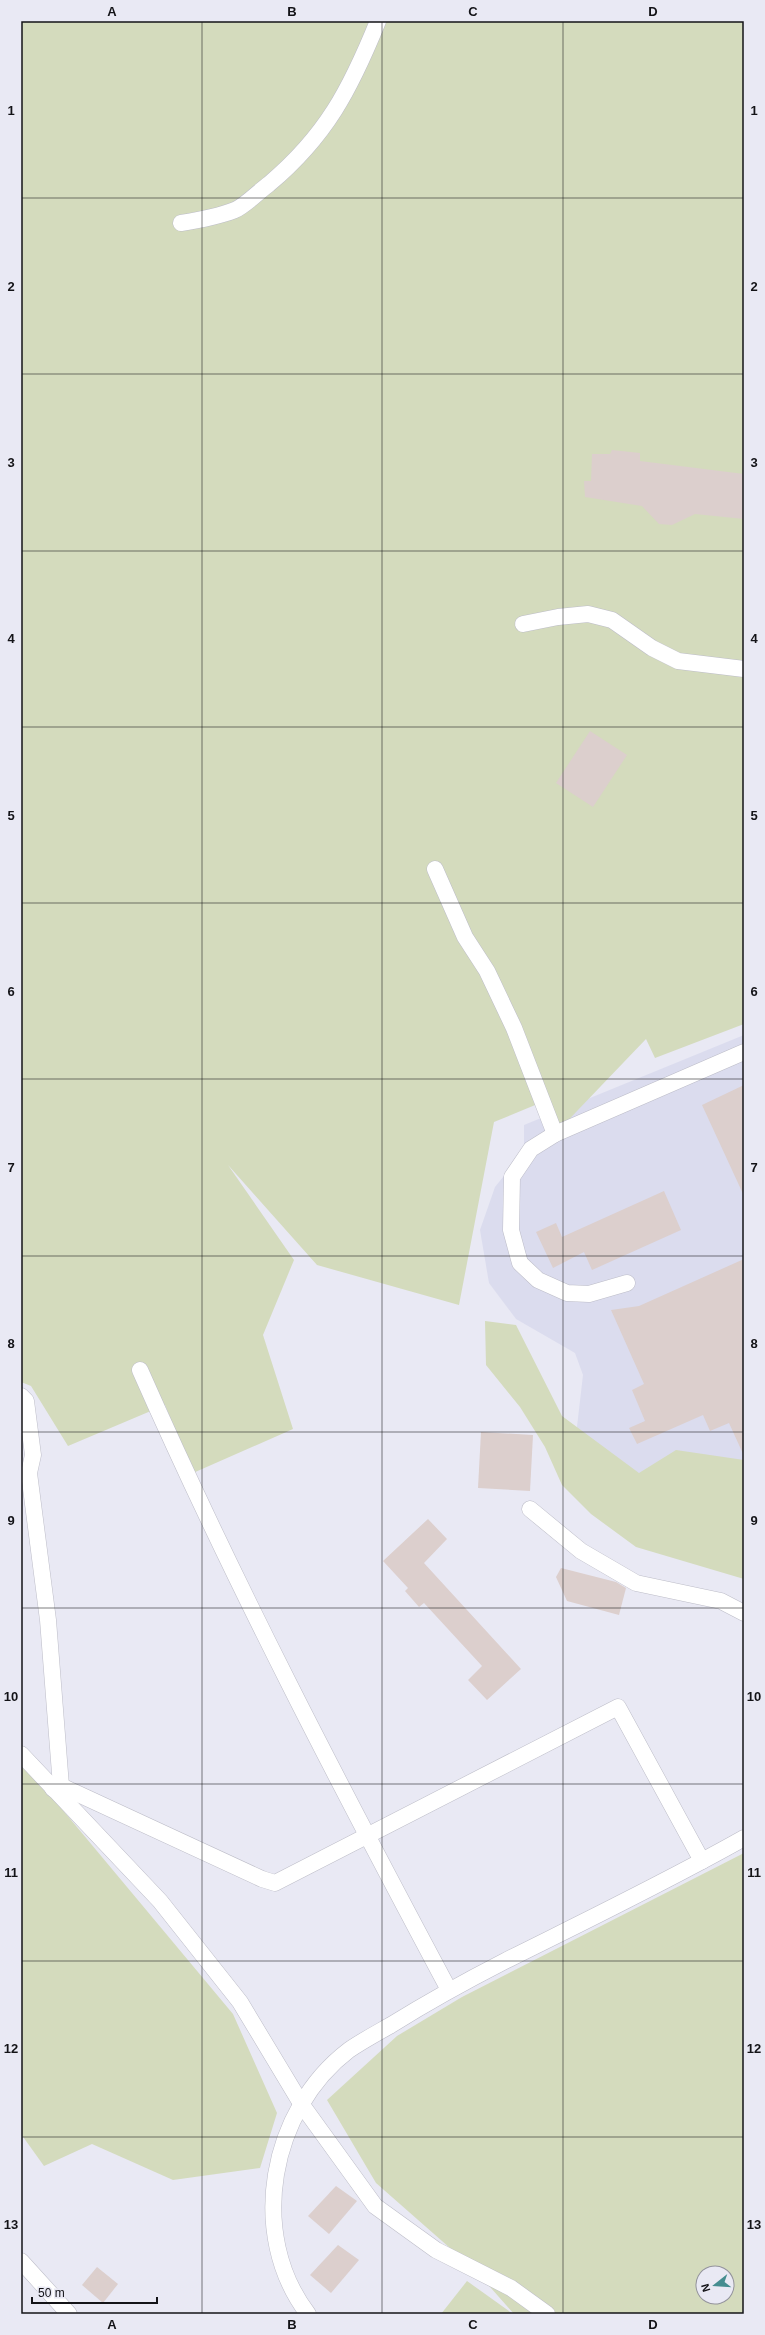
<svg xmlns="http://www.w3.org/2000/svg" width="765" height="2335" viewBox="0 0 765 2335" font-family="Arial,sans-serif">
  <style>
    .built { fill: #dbdcee }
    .green { fill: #d4dbbd; fill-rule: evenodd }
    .building { fill: #dccfcd }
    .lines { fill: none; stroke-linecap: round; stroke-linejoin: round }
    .minor-casing { stroke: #bdbdc8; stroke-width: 17 }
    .minor { stroke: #fff; stroke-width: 16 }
    .grid { fill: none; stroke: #131317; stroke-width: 1; stroke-opacity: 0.55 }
    .neatline { fill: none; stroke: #131317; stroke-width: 1.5 }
    .grid-label { font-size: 13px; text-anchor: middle; font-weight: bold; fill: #131317 }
  </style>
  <rect width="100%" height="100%" fill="#e9e9f4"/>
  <polygon class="built" points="744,1035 744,1467 605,1498 575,1444 583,1375 575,1353 516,1319 489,1283 480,1230 495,1187 524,1151 524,1125"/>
  <g class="green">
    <polygon points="21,21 744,21 744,1024 655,1058 646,1039 555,1134 540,1103 494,1122 459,1305 317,1265 228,1165 294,1260 263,1335 293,1429 193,1473 165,1405 68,1446 31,1386 21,1382"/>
    <polygon points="485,1321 516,1325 562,1416 639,1473 676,1450 744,1460 744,1579 636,1547 591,1514 562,1485 545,1447 520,1407 486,1365"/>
    <polygon points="21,1760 233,2014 277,2113 260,2168 173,2180 92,2144 44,2166 21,2134"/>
    <path d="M 744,1853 L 744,2314 L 514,2314 L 475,2270 L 376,2183 L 327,2100 L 397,2036 L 462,1997 ZM 703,2273 L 727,2273 L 727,2297 L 703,2297 Z"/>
    <polygon points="467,2281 513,2314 441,2314"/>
  </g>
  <g class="building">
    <polygon points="612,450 640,453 640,461 744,474 744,519 695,514 672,525 659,524 642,506 585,497 584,481 591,481 592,454 610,454"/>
    <polygon points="590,731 627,755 593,807 556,783"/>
    <polygon points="744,1085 744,1196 702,1105"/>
    <polygon points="664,1191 681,1230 592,1270 584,1252 553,1268 536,1232 556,1223 562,1237"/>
    <polygon points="744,1259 744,1456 729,1423 710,1431 703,1415 637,1444 629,1428 645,1421 632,1390 644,1384 611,1310 639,1306"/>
    <polygon points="481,1432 533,1435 530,1491 478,1488"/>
    <polygon points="428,1519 447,1539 424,1563 521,1669 487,1700 468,1680 482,1666 424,1603 419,1607 405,1591 408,1588 383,1561"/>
    <polygon points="561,1568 616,1582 626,1588 619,1615 567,1601 556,1577"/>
    <polygon points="336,2186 357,2201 329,2234 308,2216"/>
    <polygon points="338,2245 359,2260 331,2293 310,2275"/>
    <polygon points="97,2267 118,2284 103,2303 82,2285"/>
  </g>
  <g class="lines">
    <defs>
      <g id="minor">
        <path d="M 181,223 C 200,220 217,217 235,210 C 246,205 258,192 269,184 C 326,136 350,90 378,21"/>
        <polyline points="523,624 558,617 588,614 612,620 652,648 678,661 744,669"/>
        <polyline points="435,869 465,937 487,971 514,1028 555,1134"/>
        <polyline points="627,1283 589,1294 567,1293 538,1280 520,1263 511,1230 512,1177 531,1149 555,1134 744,1052"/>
        <path d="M 140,1370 C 233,1581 340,1786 449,1990"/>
        <polyline points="21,1396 26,1401 33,1455 29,1473 48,1620 61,1786"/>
        <polyline points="530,1509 581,1551 636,1583 721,1601 744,1613"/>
        <polyline points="21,1754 160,1901 240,2002 302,2105 375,2206 436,2250 511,2288 547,2314"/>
        <polyline points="53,1789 61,1786 262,1879 275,1883 618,1707 702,1861"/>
        <polyline points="21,2261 69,2314"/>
        <path d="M 308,2314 C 247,2234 270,2110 349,2050 C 362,2041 377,2033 391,2025 C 428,2002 466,1981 505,1961 C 585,1921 666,1882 744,1838"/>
      </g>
    </defs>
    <use href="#minor" class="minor-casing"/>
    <use href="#minor" class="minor"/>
  </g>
  <path class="grid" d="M 202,21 L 202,2314M 382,21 L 382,2314M 563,21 L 563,2314M 21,198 L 744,198M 21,374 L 744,374M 21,551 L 744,551M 21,727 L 744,727M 21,903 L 744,903M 21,1079 L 744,1079M 21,1256 L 744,1256M 21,1432 L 744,1432M 21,1608 L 744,1608M 21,1784 L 744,1784M 21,1961 L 744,1961M 21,2137 L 744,2137"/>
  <rect width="765" height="2335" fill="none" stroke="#e9e9f4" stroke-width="44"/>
  <g transform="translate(715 2285) rotate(253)"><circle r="19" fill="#e9e9f4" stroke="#93939c"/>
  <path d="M0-3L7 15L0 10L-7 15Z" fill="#458d90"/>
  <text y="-6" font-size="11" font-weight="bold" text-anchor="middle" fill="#131317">N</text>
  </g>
  <path d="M32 2297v6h125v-6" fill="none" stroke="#131317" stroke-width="2"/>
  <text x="38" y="2297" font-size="12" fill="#131317" stroke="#e9e9f4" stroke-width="3" paint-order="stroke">50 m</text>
  <rect x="22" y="22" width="721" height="2291" class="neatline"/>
  <g class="grid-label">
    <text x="112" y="16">A</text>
    <text x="292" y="16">B</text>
    <text x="473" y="16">C</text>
    <text x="653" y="16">D</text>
    <text x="11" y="115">1</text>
    <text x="754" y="115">1</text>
    <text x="11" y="291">2</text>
    <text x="754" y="291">2</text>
    <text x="11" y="467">3</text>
    <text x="754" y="467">3</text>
    <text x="11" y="643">4</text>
    <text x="754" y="643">4</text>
    <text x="11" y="820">5</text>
    <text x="754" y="820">5</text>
    <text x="11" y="996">6</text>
    <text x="754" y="996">6</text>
    <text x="11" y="1172">7</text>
    <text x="754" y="1172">7</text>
    <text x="11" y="1348">8</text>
    <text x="754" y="1348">8</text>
    <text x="11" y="1525">9</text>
    <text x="754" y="1525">9</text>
    <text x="11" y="1701">10</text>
    <text x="754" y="1701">10</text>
    <text x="11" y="1877">11</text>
    <text x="754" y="1877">11</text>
    <text x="11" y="2053">12</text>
    <text x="754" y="2053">12</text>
    <text x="11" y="2229">13</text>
    <text x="754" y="2229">13</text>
    <text x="112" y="2329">A</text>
    <text x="292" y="2329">B</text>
    <text x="473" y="2329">C</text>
    <text x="653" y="2329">D</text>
  </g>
</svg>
